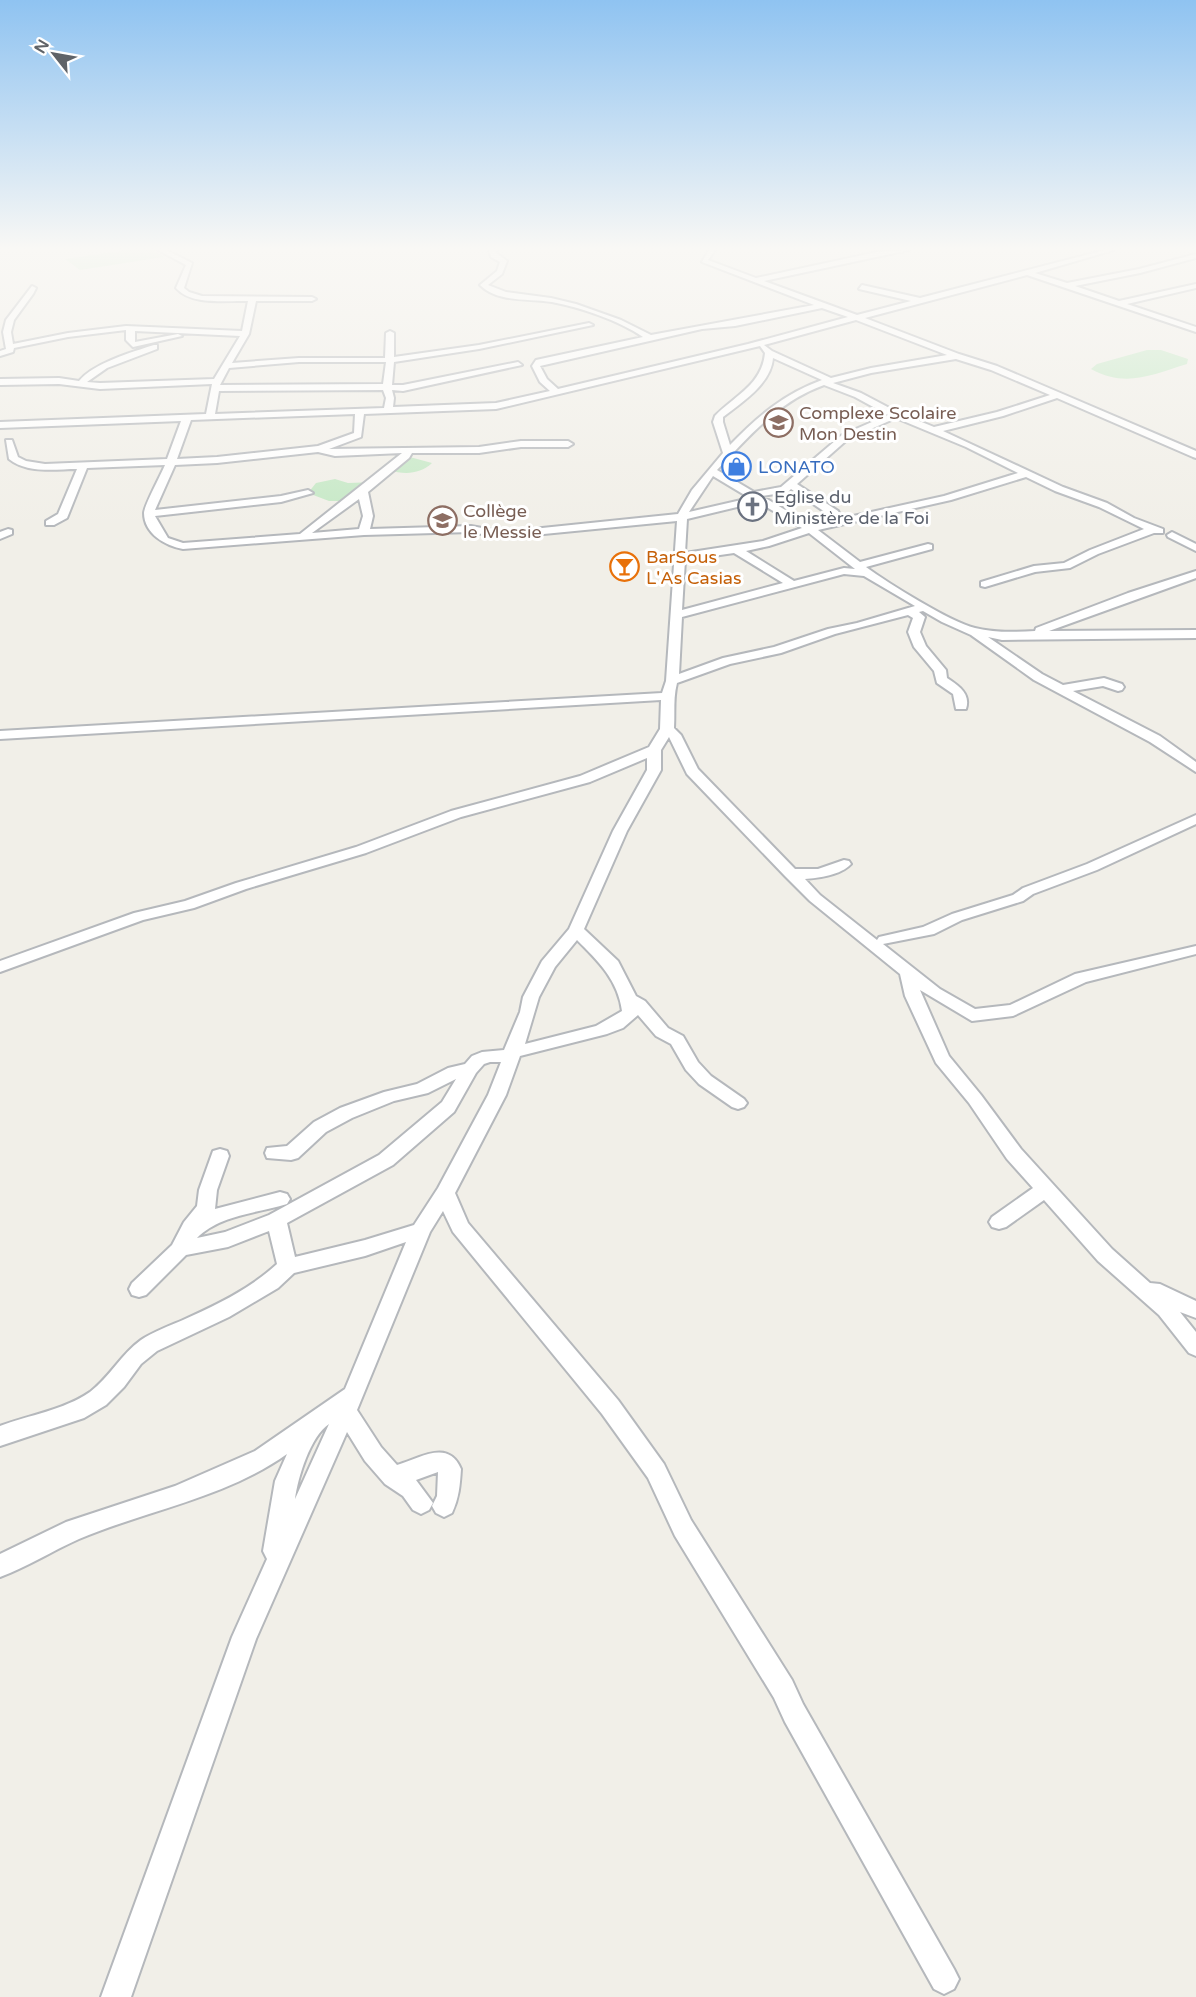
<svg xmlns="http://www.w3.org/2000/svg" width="1196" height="1997" viewBox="0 0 1196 1997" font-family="'Varela Round',sans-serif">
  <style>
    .green { fill: #c5e8c5 }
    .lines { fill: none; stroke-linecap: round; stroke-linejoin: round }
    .street-casing { stroke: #b5b8bc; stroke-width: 4 }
    .street { fill: #fff; fill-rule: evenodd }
    .labels { text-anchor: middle; stroke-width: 6; stroke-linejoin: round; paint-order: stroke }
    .far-education-label { font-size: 18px; fill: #785e54; stroke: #fff; text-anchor: start }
    .far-shop-label { font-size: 18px; fill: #366cbe; stroke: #fff; text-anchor: start }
    .far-worship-label { font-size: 18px; fill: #5b616d; stroke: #fff; text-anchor: start }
    .far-food-label { font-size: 18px; fill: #c56008; stroke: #fff; text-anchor: start }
  </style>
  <rect width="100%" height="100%" fill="#f1efe8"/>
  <g class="green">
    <polygon points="127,250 153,250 164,257 80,270 65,259"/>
    <path d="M 1147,350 L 1161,350 L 1188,359 L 1187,364 C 1151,375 1126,388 1091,369 L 1097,364 Z"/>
    <path d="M 406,456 L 432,463 C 420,474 405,475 389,470 Z"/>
    <polygon points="335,479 348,483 375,482 352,501 329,501 308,493 316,483"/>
  </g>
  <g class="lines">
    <defs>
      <g id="street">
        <path d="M 158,250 L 166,250 L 192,263 L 184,288 L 189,292 L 202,296 L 312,297 L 316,299 L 312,301 L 256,301 L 249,334 L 232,363 L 299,358 L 385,358 L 386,333 L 390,331 L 394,333 L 394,357 L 479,345 L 589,323 L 593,325 L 479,349 L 394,362 L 392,385 L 403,385 L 518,362 L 522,365 L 403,391 L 392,390 L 394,398 L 393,407 L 496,403 L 550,391 L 540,382 L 532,366 L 536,360 L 643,337 C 618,320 582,308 552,302 C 529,298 498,303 480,285 L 497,271 L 500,262 L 491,257 L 489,250 L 498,250 L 495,252 L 507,261 L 502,274 L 488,285 L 506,292 L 551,298 L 576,304 L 621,320 L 651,335 L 814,305 L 702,262 L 709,250 L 715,250 L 708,260 L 756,278 L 877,252 L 909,250 L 764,281 L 857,315 L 911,301 L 859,289 L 862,285 L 920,298 L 1105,250 L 1114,250 L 1035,273 L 1067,283 L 1139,269 L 1196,254 L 1196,258 L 1140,273 L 1075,286 L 1119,301 L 1196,284 L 1196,288 L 1127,304 L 1196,327 L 1196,332 L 1027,275 L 865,318 L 959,354 L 997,366 L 1196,451 L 1196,458 L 1193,457 L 1057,398 L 1003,416 L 943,431 L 1063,487 L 1107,503 L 1134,518 L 1163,529 L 1163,533 L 1154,533 L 1098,554 L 1070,568 L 1035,572 L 985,587 L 981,586 L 981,582 L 1034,566 L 1064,563 L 1090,550 L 1144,529 L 1099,507 L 1055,491 L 1026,477 L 951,500 L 818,530 L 860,562 L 928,544 L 932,545 L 932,549 L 866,567 C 888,583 950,622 975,628 C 995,633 1015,632 1035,631 L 1036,628 L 1128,593 L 1196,571 L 1196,578 L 1049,631 L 1196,630 L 1196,638 L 1002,640 L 988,637 L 1042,674 L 1063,685 L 1104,678 L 1122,684 L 1124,687 L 1122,690 L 1118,691 L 1103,686 L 1073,691 L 1160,736 L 1196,762 L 1196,772 L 1150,742 L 1034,680 L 971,635 L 942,622 L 923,611 L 919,612 L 925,617 L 920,632 L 926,646 L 946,670 L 947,678 C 959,686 971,694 966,709 L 956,709 L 953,694 L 937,683 L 934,671 L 914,647 L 908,632 L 913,618 L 908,615 L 835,634 L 781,653 L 730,664 L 677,683 C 673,698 675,712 674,728 L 681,735 L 698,769 L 795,869 L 818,869 L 844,860 L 849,861 L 851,864 C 841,875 819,878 805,879 L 820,895 L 877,940 L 879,937 L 923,927 L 952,914 L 1013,895 L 1023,888 L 1087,864 L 1196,815 L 1196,824 L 1097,870 L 1033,894 L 1023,901 L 962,920 L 934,934 L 883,944 L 940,989 L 975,1009 L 1010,1005 L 1075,974 L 1196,946 L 1196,954 L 1086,982 L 1013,1016 L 972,1021 L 920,990 L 949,1056 L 981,1095 L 1021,1149 L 1112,1249 L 1150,1283 L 1160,1284 L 1196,1301 L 1196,1318 L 1180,1312 L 1196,1332 L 1196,1356 L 1189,1353 L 1159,1315 L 1098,1261 L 1044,1200 L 1006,1227 L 999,1229 L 992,1227 L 989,1222 L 992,1217 L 1033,1188 L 1007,1159 L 969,1103 L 936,1063 L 905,996 L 900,974 L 810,901 L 785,876 L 687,774 L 669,737 L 661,750 L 661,770 L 627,831 L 584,929 L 618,961 L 636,996 L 645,1001 L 668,1028 L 683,1036 L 698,1062 L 711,1076 L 744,1099 L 747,1103 L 744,1107 L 738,1109 L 732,1107 L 699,1084 L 686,1070 L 671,1044 L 656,1036 L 638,1015 L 623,1028 L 607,1034 L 520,1056 L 506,1095 L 455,1193 L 468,1223 L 618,1400 L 664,1464 L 691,1520 L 792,1680 L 803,1704 L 954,1969 L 959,1979 L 954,1989 L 944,1994 L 934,1989 L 785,1722 L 774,1698 L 675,1536 L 648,1478 L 602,1414 L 453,1232 L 443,1211 L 430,1232 L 357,1410 L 381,1447 L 397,1465 C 421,1458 448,1439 461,1469 C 460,1485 459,1498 452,1513 L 444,1517 L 436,1513 L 432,1506 L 437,1496 L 438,1472 L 416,1480 L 433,1503 L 429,1510 L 421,1514 L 413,1510 L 403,1496 L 385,1484 L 365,1461 L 347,1432 L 256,1639 L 131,1997 L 101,1997 L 232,1637 L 267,1559 L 263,1551 L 275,1481 L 287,1454 C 225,1498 147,1510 79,1539 C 52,1551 27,1567 0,1577 L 0,1554 L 66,1522 L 175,1486 L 255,1451 L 345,1389 L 406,1242 L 365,1256 L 294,1273 L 278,1288 L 229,1317 L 157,1351 L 141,1364 L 124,1387 L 106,1405 L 84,1418 L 0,1446 L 0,1426 C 29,1415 64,1410 90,1392 C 110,1377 121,1354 141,1340 C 153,1332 169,1326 183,1320 C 216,1305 250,1289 277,1264 L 269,1231 L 228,1247 L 186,1255 L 146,1295 L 139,1297 L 132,1295 L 129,1289 L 132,1283 L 172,1245 L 184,1222 L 197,1206 L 199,1190 L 213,1151 L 220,1149 L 227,1151 L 229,1156 L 217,1190 L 215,1209 L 280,1192 L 287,1194 L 290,1199 L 287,1204 C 258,1213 219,1215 197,1238 L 225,1232 L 269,1215 L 379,1155 L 442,1102 L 456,1079 L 428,1093 L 394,1101 L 352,1118 L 326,1132 L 298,1158 L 291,1160 L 267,1158 L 265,1153 L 267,1148 L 287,1146 L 314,1122 L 340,1108 L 384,1092 L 417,1084 L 448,1068 L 465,1064 L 472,1056 L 482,1052 L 504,1050 L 520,1012 L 523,997 L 542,961 L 569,929 L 613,831 L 647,770 L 647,758 L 590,782 L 461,817 L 366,853 L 246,889 L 194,908 L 143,920 L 0,972 L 0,961 L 134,913 L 185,901 L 236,883 L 356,847 L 451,811 L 580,776 L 649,747 L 660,729 L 661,700 L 0,739 L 0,731 L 662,693 L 666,681 L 677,521 L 504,538 L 471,532 L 364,535 L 183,549 C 166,546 144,534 144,513 C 144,506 161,475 165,465 L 87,468 L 67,518 L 54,525 L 46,525 L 46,521 L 58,514 L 77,469 C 56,469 27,474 9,459 L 6,440 L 12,440 L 18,457 L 26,461 L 45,464 L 167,459 L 181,421 L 0,428 L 0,422 L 206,414 L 212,384 L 100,389 L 59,384 L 0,385 L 0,379 L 59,378 L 79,381 C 94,363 132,352 154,345 L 157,345 L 157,349 L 107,368 L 87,382 L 100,383 L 214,379 L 240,336 L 135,331 L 135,342 L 178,334 L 182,336 L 133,347 L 126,340 L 126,330 L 68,337 L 14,348 L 13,352 L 0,356 L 0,351 L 6,349 L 3,332 L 6,320 L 32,286 L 36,288 L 33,294 L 14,320 L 11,332 L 13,344 L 68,333 L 126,326 L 242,331 L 248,301 C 226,300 192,306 176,288 L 186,265 ZM 822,308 L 848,317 L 748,344 L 558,389 L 547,379 L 540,366 L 702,329 L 735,326 ZM 856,320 L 947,355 L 871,368 L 831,378 L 772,351 L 764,345 ZM 760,346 L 765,353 C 762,385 734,396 715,416 L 713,422 L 723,453 L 692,490 L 678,514 L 504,532 L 471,526 L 370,529 L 373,516 L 368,492 L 409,458 L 412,453 L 479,453 L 521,447 L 568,447 L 573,444 L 568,441 L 521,441 L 479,447 L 329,449 L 361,437 L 364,414 L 496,409 ZM 773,358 L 822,380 C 784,394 758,416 730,445 L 723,422 L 723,417 C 742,402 771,384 773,358 ZM 956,359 L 991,370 L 1050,395 L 997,412 L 934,427 L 897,412 L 861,393 L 833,383 L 871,373 ZM 299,362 L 386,362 L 383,384 L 220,385 L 229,368 ZM 824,385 L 855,397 L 888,415 L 842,435 L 781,487 L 754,492 L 717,470 C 749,436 779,401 824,385 ZM 383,390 L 386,398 L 384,408 L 215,414 L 219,391 ZM 355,414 L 354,433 L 318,446 L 217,457 L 177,459 L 191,420 ZM 896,418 L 966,447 L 1018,473 L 944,496 L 835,520 L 839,513 L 838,511 L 797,484 L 848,439 ZM 318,452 L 335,456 L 402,453 L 300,534 L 183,543 L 168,538 L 155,516 L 281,502 L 313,493 L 308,490 L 281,496 L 155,510 L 175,465 L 217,463 ZM 713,476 L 748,497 L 750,498 L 689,512 ZM 791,489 L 828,514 L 823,523 L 812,526 L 762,496 L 788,492 ZM 359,499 L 363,516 L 359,529 L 312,533 ZM 758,502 L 802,528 L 763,541 L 685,553 L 687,519 ZM 809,533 L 855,569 L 844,568 L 794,581 L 746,551 L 769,546 ZM 734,553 L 783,583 L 682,610 L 685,560 ZM 844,574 L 864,576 L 915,606 L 857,623 L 828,629 L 774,647 L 723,658 L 679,674 L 682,617 ZM 577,940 C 598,961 618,980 622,1011 L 596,1026 L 525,1044 L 539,997 L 555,967 ZM 490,1062 L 501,1062 L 488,1095 L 438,1188 L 414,1225 L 365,1240 L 295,1257 L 287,1223 L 393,1165 L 454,1112 L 476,1073 L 484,1064 ZM 329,1424 L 295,1499 C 298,1477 310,1437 329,1424 Z"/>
        <polygon points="8,529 12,530 12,534 0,539 0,532"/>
        <polygon points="1172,532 1196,544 1196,551 1168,537 1167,535"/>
      </g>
    </defs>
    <use href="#street" class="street-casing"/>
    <use href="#street" class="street"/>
  </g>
  <linearGradient id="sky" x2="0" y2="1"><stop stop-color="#8fc3f1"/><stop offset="0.47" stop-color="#f9f8f5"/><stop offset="1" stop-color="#f9f8f5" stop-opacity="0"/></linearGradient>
  <rect width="1196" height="529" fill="url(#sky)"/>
  <defs>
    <symbol id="school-ring" viewBox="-11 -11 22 22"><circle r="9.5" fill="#fff" stroke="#8d6e63" stroke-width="1.5"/><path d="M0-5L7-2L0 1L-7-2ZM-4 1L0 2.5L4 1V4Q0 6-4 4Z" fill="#8d6e63"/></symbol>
    <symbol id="shop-ring" viewBox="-11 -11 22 22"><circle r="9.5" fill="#fff" stroke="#3f7fe0" stroke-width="1.5"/><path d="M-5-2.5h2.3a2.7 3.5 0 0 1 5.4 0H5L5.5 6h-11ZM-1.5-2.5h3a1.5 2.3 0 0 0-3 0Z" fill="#3f7fe0"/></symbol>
    <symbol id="church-ring" viewBox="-11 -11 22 22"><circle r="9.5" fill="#fff" stroke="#6b7280" stroke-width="1.5"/><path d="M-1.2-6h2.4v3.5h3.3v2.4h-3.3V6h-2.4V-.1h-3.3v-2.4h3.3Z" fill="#6b7280"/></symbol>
    <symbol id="bar-ring" viewBox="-11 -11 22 22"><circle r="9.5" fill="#fff" stroke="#e8710a" stroke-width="1.5"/><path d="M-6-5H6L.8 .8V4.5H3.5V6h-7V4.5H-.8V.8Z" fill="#e8710a"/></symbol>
  </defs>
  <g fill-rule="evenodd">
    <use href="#school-ring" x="762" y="406" width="33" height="33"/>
    <use href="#shop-ring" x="720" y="450" width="33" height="33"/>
    <use href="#church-ring" x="736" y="490" width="33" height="33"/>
    <use href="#school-ring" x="426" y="504" width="33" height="33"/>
    <use href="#bar-ring" x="608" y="550" width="33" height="33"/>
  </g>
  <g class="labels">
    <g class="far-education-label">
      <text x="799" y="419">Complexe Scolaire<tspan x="799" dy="21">Mon Destin</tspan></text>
      <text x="463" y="517">Collège<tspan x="463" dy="21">le Messie</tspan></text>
    </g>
    <g class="far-shop-label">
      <text x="758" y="473">LONATO</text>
    </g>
    <g class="far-worship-label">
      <text x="774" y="503">Eglise du<tspan x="774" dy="21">Ministère de la Foi</tspan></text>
    </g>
    <g class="far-food-label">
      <text x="646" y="563">BarSous<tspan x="646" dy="21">L'As Casias</tspan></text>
    </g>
  </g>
  <g transform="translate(54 54) rotate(301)" stroke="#ffffff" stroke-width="4.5" paint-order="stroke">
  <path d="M0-4.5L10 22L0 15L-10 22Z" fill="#5f6368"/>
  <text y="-9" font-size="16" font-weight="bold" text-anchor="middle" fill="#5f6368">N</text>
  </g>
</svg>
